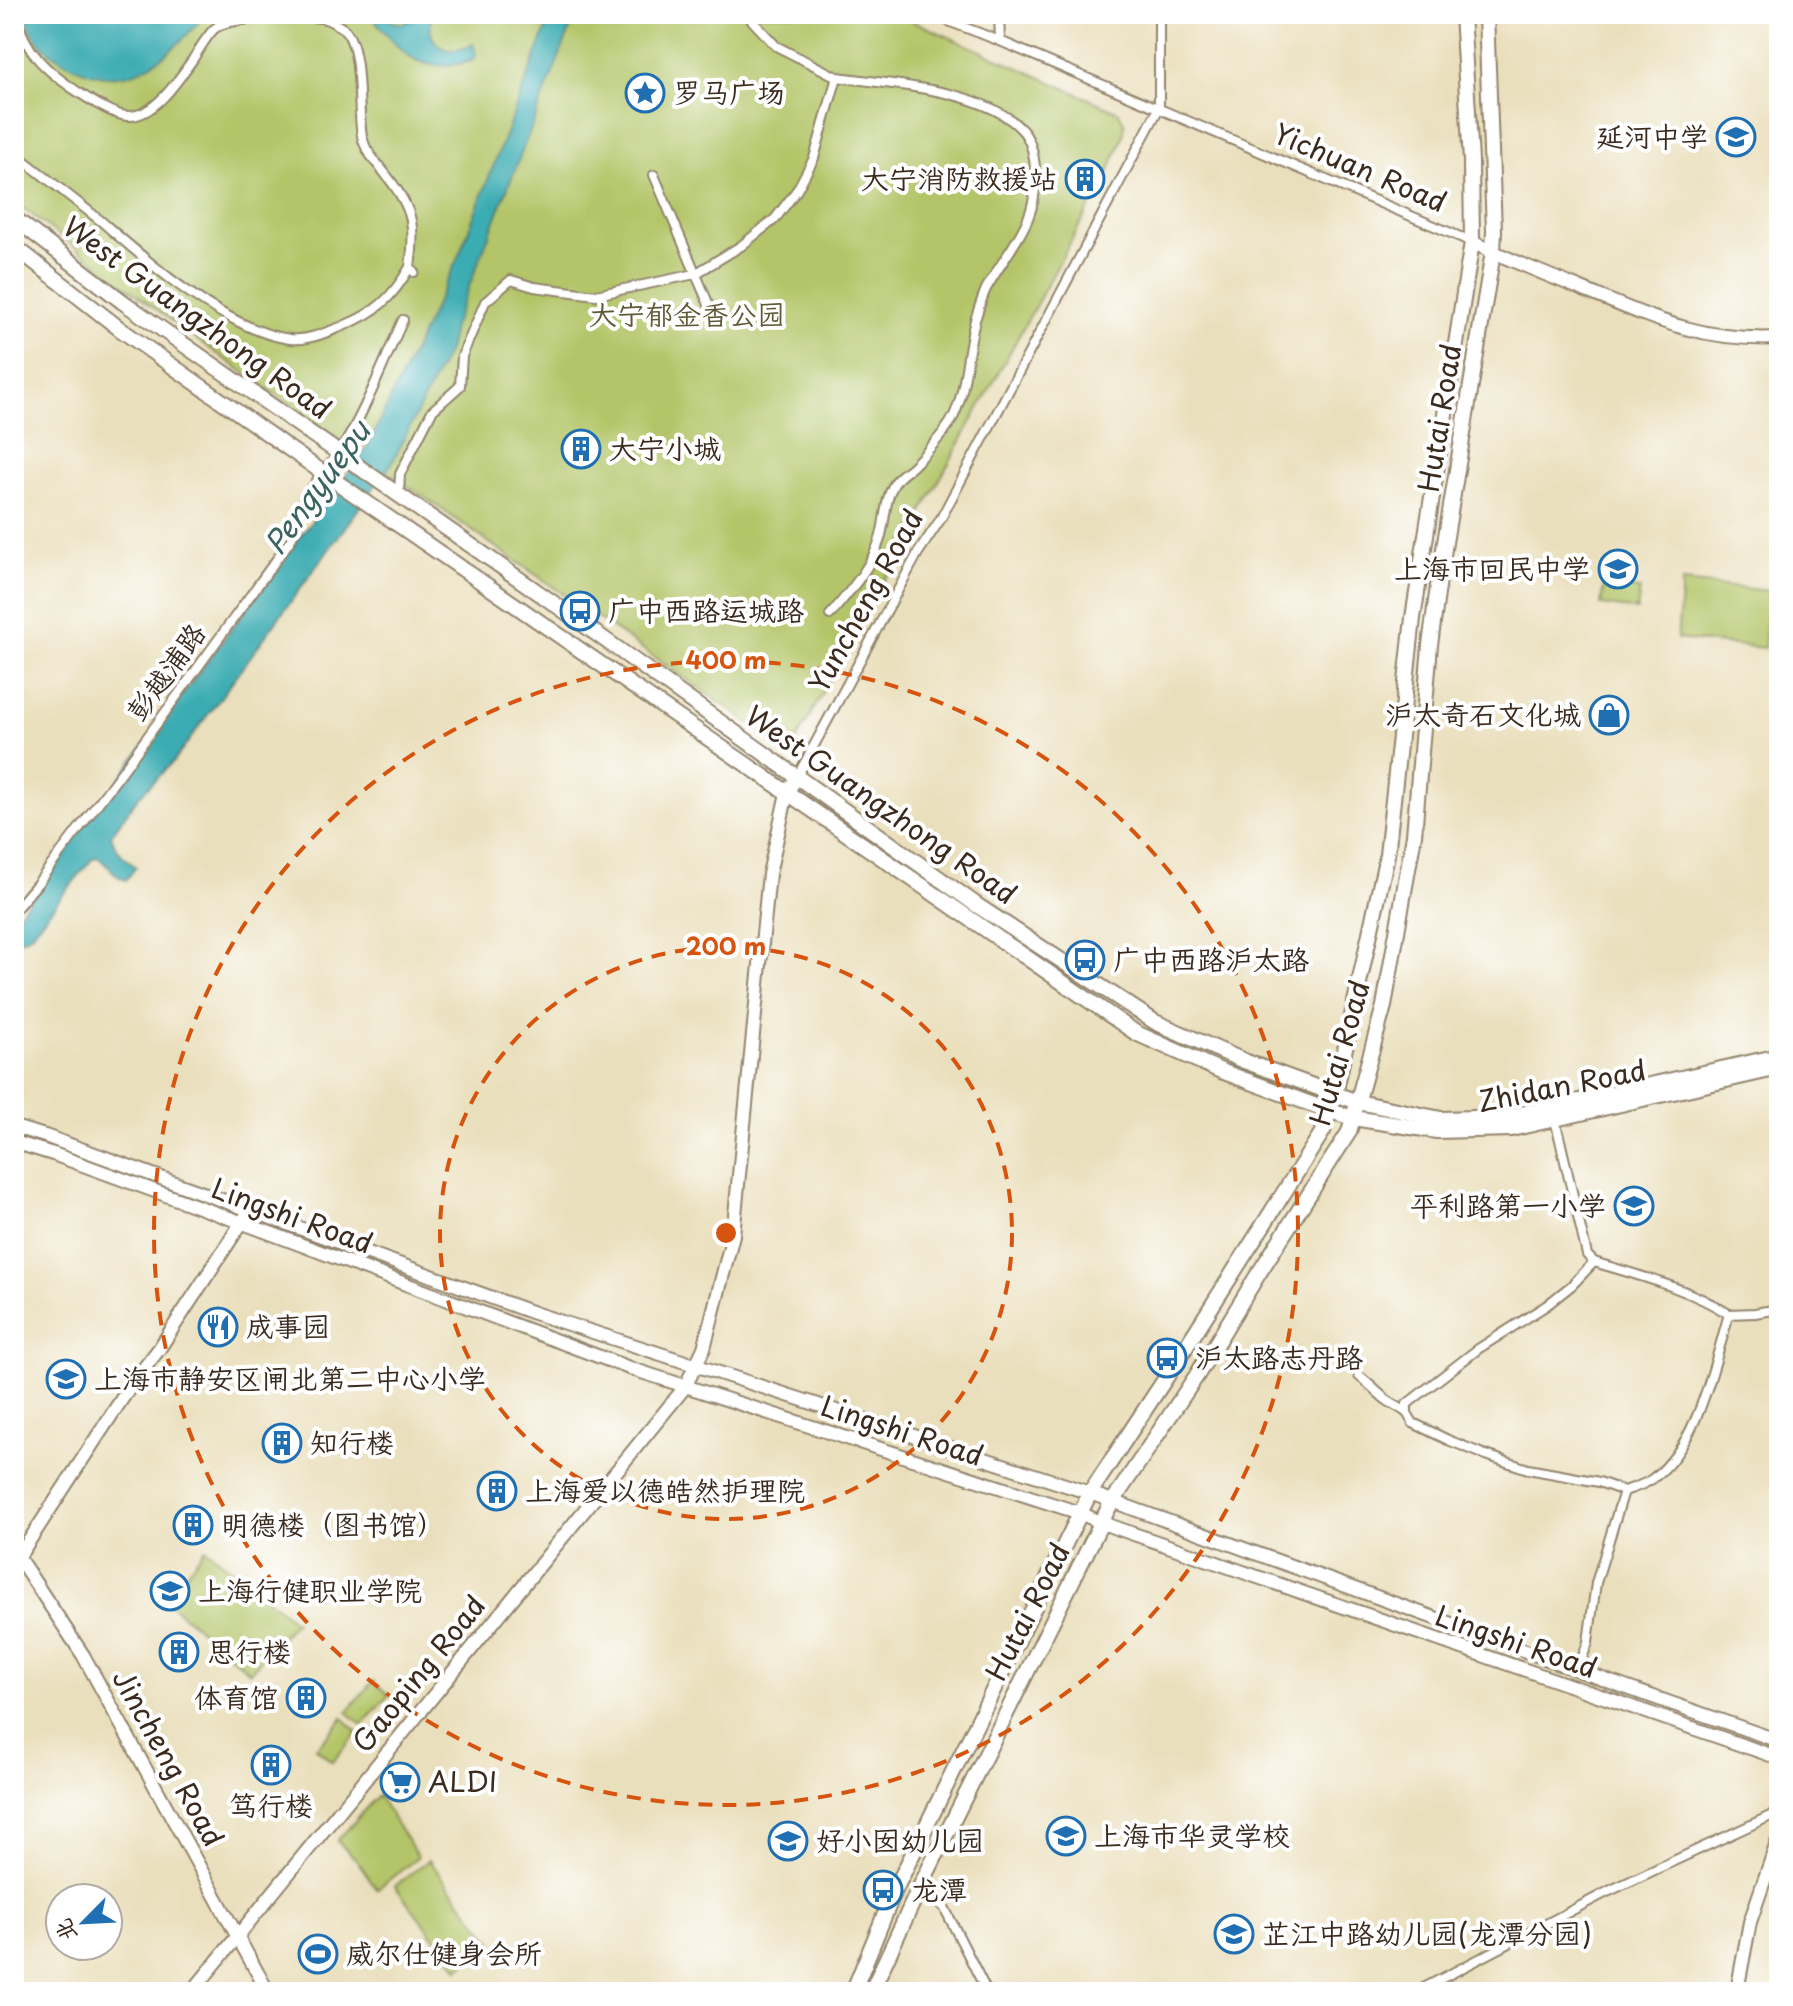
<svg xmlns="http://www.w3.org/2000/svg" width="1793" height="2006" viewBox="0 0 1793 2006" font-family="'Playpen Sans','LXGW WenKai TC',sans-serif">
  <style>
    .green { fill: #b3c568; stroke: #777843; stroke-width: 2 }
    .water { fill: #3aacb2; stroke: #3a6b68; stroke-width: 2 }
    .lines { fill: none; stroke-linecap: round; stroke-linejoin: round }
    .stream { stroke: #3aacb2; stroke-width: 3 }
    .street-casing { stroke: #92846d; stroke-width: 12 }
    .secondary-casing { stroke: #92846d; stroke-width: 16 }
    .primary-casing { stroke: #92846d; stroke-width: 18 }
    .street { stroke: #fff; stroke-width: 8 }
    .secondary { stroke: #fff; stroke-width: 12 }
    .primary { stroke: #fff; stroke-width: 14 }
    .ring { fill: none; stroke: #d7540e; stroke-width: 4; stroke-dasharray: 14 10 }
    .labels { text-anchor: middle; stroke-width: 8; stroke-linejoin: round; paint-order: stroke }
    .poi-label { font-size: 28px; fill: #3b2a1e; stroke: #fff; text-anchor: start }
    .street-label { font-size: 28px; fill: #3b2a1e; stroke: #fff }
    .park-label { font-size: 28px; fill: #5f5834; stroke: #fff }
    .water-label { font-size: 30px; font-style: italic; fill: #3b6461; stroke: #fff }
    .centre { fill: #d7540e; stroke: #fff; stroke-width: 4 }
    .ring-label { font-size: 24px; text-anchor: middle; font-weight: bold; fill: #d7540e; stroke: #fff; stroke-width: 8; stroke-linejoin: round; paint-order: stroke }
  </style>
  <rect width="100%" height="100%" fill="#fff"/>
  <filter id="ink" filterUnits="userSpaceOnUse"><feTurbulence type="fractalNoise" baseFrequency=".0125" numOctaves="2"/><feDisplacementMap in="SourceGraphic" scale="16" xChannelSelector="R" yChannelSelector="G"/><feConvolveMatrix kernelMatrix="1 2 1 2 8 2 1 2 1" color-interpolation-filters="sRGB"/></filter>
  <filter id="wash" filterUnits="userSpaceOnUse"><feTurbulence type="fractalNoise" baseFrequency=".006" numOctaves="4" result="noise"/><feDisplacementMap in="SourceGraphic" scale="32" xChannelSelector="R" yChannelSelector="G"/><feGaussianBlur stdDeviation="1.8" result="paint"/><feColorMatrix in="noise" values="0 0 0 0 0 0 0 0 0 0 0 0 0 0 0 0 0 1.4 0 .05"/><feComposite in="paint" operator="in"/></filter>
  <g filter="url(#wash)">
    <rect width="100%" height="100%" fill="#eadfbc"/>
    <g class="green">
      <polygon points="14,14 897,14 1119,112 1125,125 1123,137 1109,172 796,741 784,747 190,335 14,201"/>
      <polygon points="1682,582 1769,591 1764,648 1677,639"/>
      <polygon points="1604,584 1640,589 1637,610 1601,605"/>
      <polygon points="205,1548 295,1622 250,1672 166,1601"/>
      <polygon points="373,1681 389,1695 362,1725 347,1712"/>
      <polygon points="343,1718 358,1732 332,1762 316,1748"/>
      <polygon points="378,1795 418,1857 377,1889 356,1859 337,1841"/>
      <polygon points="429,1860 493,1943 459,1969 395,1886"/>
    </g>
    <g class="water">
      <path d="M 26,14 L 205,14 C 193,30 181,42 166,54 C 130,82 102,83 63,61 C 42,49 31,37 26,14 Z"/>
      <path d="M 370,14 L 383,14 C 403,35 412,14 433,14 C 425,35 437,55 461,49 C 466,48 469,46 473,44 L 476,55 L 473,60 C 465,64 457,64 448,65 C 409,70 392,40 370,14 Z"/>
      <path d="M 552,14 L 576,14 L 453,327 L 448,351 L 392,463 L 174,761 L 139,796 L 111,835 C 115,851 124,857 136,867 L 126,880 L 119,877 L 98,857 L 93,858 L 30,935 L 14,943 L 14,917 L 20,912 L 368,446 L 457,260 Z"/>
    </g>
    <g class="lines">
      <polyline class="stream" points="1778,1992 1779,1992"/>
    </g>
  </g>
  <g filter="url(#ink)">
    <g class="lines">
      <defs>
        <g id="street">
          <path d="M 15,14 C 26,53 45,70 78,92 C 90,100 113,115 127,116 C 154,118 179,79 193,59 C 199,50 206,37 214,29 C 226,19 258,19 273,18 C 287,17 315,15 328,20 C 332,22 340,26 344,29 C 363,48 357,109 362,136 C 365,152 378,164 387,176 C 413,209 416,226 410,267 L 414,272"/>
          <polyline points="930,14 1000,41 1472,242"/>
          <polyline points="999,14 1000,41"/>
          <path d="M 14,153 C 43,175 72,198 101,221 C 145,259 186,296 239,322 C 255,330 272,337 290,339 C 308,341 327,332 343,326 C 377,312 392,298 410,267"/>
          <polyline points="654,175 714,317"/>
          <polyline points="399,494 400,474 432,411 460,386 462,356 485,302 511,280 534,287 596,295 695,274 741,246 775,219 797,190 814,158 837,77 776,46 746,14"/>
          <path d="M 830,615 C 849,592 871,568 880,539 C 886,520 884,498 896,481 C 900,475 909,470 914,465 C 927,452 940,438 950,423 C 967,396 966,349 976,317 C 979,308 982,298 986,289 C 1010,246 1040,221 1035,168 C 1034,154 1031,139 1021,129 C 984,89 889,84 837,77"/>
          <polyline points="797,777 918,553 940,520 1159,108 1159,14"/>
          <path d="M 14,911 L 37,884 L 121,773 L 290,541 C 298,526 299,510 307,495 C 317,478 331,465 341,450 C 365,412 384,361 403,320"/>
          <polyline points="1555,1119 1587,1255 1594,1262"/>
          <path d="M 1594,1262 C 1640,1276 1688,1288 1729,1314 C 1714,1365 1697,1448 1652,1479 C 1644,1485 1633,1488 1624,1491 L 1599,1482 L 1528,1469 L 1483,1454 L 1448,1440 L 1413,1423 L 1407,1413 L 1407,1404 L 1478,1349 L 1547,1305 L 1572,1285 Z"/>
          <polyline points="1729,1314 1755,1313 1779,1309"/>
          <path d="M 1359,1376 C 1368,1383 1376,1391 1384,1398 C 1391,1404 1400,1407 1407,1413"/>
          <polyline points="1578,1670 1588,1642 1596,1583 1624,1491"/>
          <polyline points="919,1889 944,1907 987,1992"/>
          <polyline points="1416,1992 1607,1892 1779,1812"/>
        </g>
        <g id="secondary">
          <polyline points="1776,14 1779,17"/>
          <path d="M 1472,242 C 1507,259 1543,273 1579,288 C 1650,317 1700,342 1779,338"/>
          <polyline points="14,1127 45,1136 534,1313 1090,1493 1622,1686 1779,1741"/>
          <polyline points="14,1142 53,1154 254,1227 632,1369 1080,1513 1102,1523 1779,1758"/>
          <polyline points="14,1555 18,1557 83,1655 268,1992"/>
          <polyline points="14,1564 131,1385 159,1349 246,1216"/>
          <polyline points="1737,1991 1750,1922 1779,1837"/>
          <polyline points="192,1992 685,1387 704,1348 733,1235 769,874 787,793 797,777"/>
        </g>
        <g id="primary">
          <polyline points="14,218 123,302 559,607 978,906 1155,1022 1244,1061 1335,1094 1358,1102 1441,1119 1508,1117 1779,1056"/>
          <polyline points="14,246 120,329 322,472 1136,1033 1221,1071 1330,1111 1353,1118 1437,1131 1511,1129 1779,1068"/>
          <polyline points="853,1992 894,1892 1090,1493 1177,1361 1323,1131 1335,1094 1387,855 1413,618 1472,242 1471,161 1462,14"/>
          <polyline points="871,1992 919,1889 1109,1507 1197,1375 1257,1276 1349,1132 1353,1118 1384,1006 1414,835 1430,645 1439,579 1493,252 1494,231 1486,14"/>
        </g>
      </defs>
      <use href="#street" class="street-casing"/>
      <use href="#secondary" class="secondary-casing"/>
      <use href="#primary" class="primary-casing"/>
      <use href="#street" class="street"/>
      <use href="#secondary" class="secondary"/>
      <use href="#primary" class="primary"/>
    </g>
  </g>
  <g class="ring">
    <circle cx="726" cy="1233" r="286"/>
    <circle cx="726" cy="1233" r="572"/>
  </g>
  <defs>
    <symbol id="sight-ring" viewBox="-11 -11 22 22"><circle r="9.5" fill="#fff" stroke="#1f6fb2" stroke-width="1.5"/><path d="M0-6L1.8-2.2L6-1.7L2.9 1.2L3.7 5.4L0 3.3L-3.7 5.4L-2.9 1.2L-6-1.7L-1.8-2.2Z" fill="#1f6fb2"/></symbol>
    <symbol id="school-ring" viewBox="-11 -11 22 22"><circle r="9.5" fill="#fff" stroke="#1f6fb2" stroke-width="1.5"/><path d="M0-5L7-2L0 1L-7-2ZM-4 1L0 2.5L4 1V4Q0 6-4 4Z" fill="#1f6fb2"/></symbol>
    <symbol id="building-ring" viewBox="-11 -11 22 22"><circle r="9.5" fill="#fff" stroke="#1f6fb2" stroke-width="1.5"/><path d="M-4-6H4V6H1V3H-1V6H-4ZM-2.5-4.3h1.7v1.8h-1.7ZM.8-4.3h1.7v1.8H.8ZM-2.5-1h1.7V.8h-1.7ZM.8-1h1.7V.8H.8Z" fill="#1f6fb2"/></symbol>
    <symbol id="bus-ring" viewBox="-11 -11 22 22"><circle r="9.5" fill="#fff" stroke="#1f6fb2" stroke-width="1.5"/><path d="M-5-6H5V4H4V6H2V4H-2V6H-4V4H-5ZM-3.5-4V0h7V-4ZM-3.5 1.2v1.5H-2V1.2ZM2 1.2v1.5H3.5V1.2Z" fill="#1f6fb2"/></symbol>
    <symbol id="shop-ring" viewBox="-11 -11 22 22"><circle r="9.5" fill="#fff" stroke="#1f6fb2" stroke-width="1.5"/><path d="M-5-2.5h2.3a2.7 3.5 0 0 1 5.4 0H5L5.5 6h-11ZM-1.5-2.5h3a1.5 2.3 0 0 0-3 0Z" fill="#1f6fb2"/></symbol>
    <symbol id="restaurant-ring" viewBox="-11 -11 22 22"><circle r="9.5" fill="#fff" stroke="#1f6fb2" stroke-width="1.5"/><path d="M-5-6h1v4h1v-4h1v4h1v-4h1v5L-1.5 .5V6h-2V.5L-5-1ZM5-6V6H3V1.5H1.5Q1.5-4 5-6Z" fill="#1f6fb2"/></symbol>
    <symbol id="supermarket-ring" viewBox="-11 -11 22 22"><circle r="9.5" fill="#fff" stroke="#1f6fb2" stroke-width="1.5"/><path d="M-6-5.5h2.5l.6 2H6L4.5 2H-2.5L-4.4-4H-6ZM-1.5 3.2a1.3 1.3 0 1 0 .1 0ZM3 3.2a1.3 1.3 0 1 0 .1 0Z" fill="#1f6fb2"/></symbol>
    <symbol id="stadium-ring" viewBox="-11 -11 22 22"><circle r="9.5" fill="#fff" stroke="#1f6fb2" stroke-width="1.5"/><path d="M0-5a6.5 5 0 1 0 0 10a6.5 5 0 1 0 0-10ZM-3.5-1.8h7v3.6h-7Z" fill="#1f6fb2"/></symbol>
  </defs>
  <g fill-rule="evenodd">
    <use href="#sight-ring" x="623" y="71" width="44" height="44"/>
    <use href="#school-ring" x="1714" y="115" width="44" height="44"/>
    <use href="#building-ring" x="1063" y="157" width="44" height="44"/>
    <use href="#building-ring" x="559" y="427" width="44" height="44"/>
    <use href="#school-ring" x="1596" y="547" width="44" height="44"/>
    <use href="#bus-ring" x="558" y="589" width="44" height="44"/>
    <use href="#shop-ring" x="1587" y="693" width="44" height="44"/>
    <use href="#bus-ring" x="1063" y="938" width="44" height="44"/>
    <use href="#school-ring" x="1612" y="1184" width="44" height="44"/>
    <use href="#restaurant-ring" x="196" y="1305" width="44" height="44"/>
    <use href="#bus-ring" x="1145" y="1336" width="44" height="44"/>
    <use href="#school-ring" x="44" y="1357" width="44" height="44"/>
    <use href="#building-ring" x="260" y="1421" width="44" height="44"/>
    <use href="#building-ring" x="475" y="1469" width="44" height="44"/>
    <use href="#building-ring" x="171" y="1503" width="44" height="44"/>
    <use href="#school-ring" x="148" y="1569" width="44" height="44"/>
    <use href="#building-ring" x="157" y="1630" width="44" height="44"/>
    <use href="#building-ring" x="284" y="1676" width="44" height="44"/>
    <use href="#building-ring" x="249" y="1743" width="44" height="44"/>
    <use href="#supermarket-ring" x="378" y="1760" width="44" height="44"/>
    <use href="#school-ring" x="1044" y="1814" width="44" height="44"/>
    <use href="#school-ring" x="766" y="1819" width="44" height="44"/>
    <use href="#bus-ring" x="861" y="1868" width="44" height="44"/>
    <use href="#school-ring" x="1212" y="1912" width="44" height="44"/>
    <use href="#stadium-ring" x="296" y="1932" width="44" height="44"/>
  </g>
  <g class="labels">
    <g class="poi-label">
      <text x="673" y="103">罗马广场</text>
      <text x="1708" y="147" text-anchor="end">延河中学</text>
      <text x="1057" y="189" text-anchor="end">大宁消防救援站</text>
      <text x="609" y="459">大宁小城</text>
      <text x="1590" y="579" text-anchor="end">上海市回民中学</text>
      <text x="608" y="621">广中西路运城路</text>
      <text x="1581" y="725" text-anchor="end">沪太奇石文化城</text>
      <text x="1113" y="970">广中西路沪太路</text>
      <text x="1606" y="1216" text-anchor="end">平利路第一小学</text>
      <text x="246" y="1337">成事园</text>
      <text x="1195" y="1368">沪太路志丹路</text>
      <text x="94" y="1389">上海市静安区闸北第二中心小学</text>
      <text x="310" y="1453">知行楼</text>
      <text x="525" y="1501">上海爱以德皓然护理院</text>
      <text x="221" y="1535">明德楼（图书馆）</text>
      <text x="198" y="1601">上海行健职业学院</text>
      <text x="207" y="1662">思行楼</text>
      <text x="278" y="1708" text-anchor="end">体育馆</text>
      <text x="428" y="1792">ALDI</text>
      <text x="271" y="1816" text-anchor="middle">笃行楼</text>
      <text x="1094" y="1846">上海市华灵学校</text>
      <text x="816" y="1851">好小囡幼儿园</text>
      <text x="911" y="1900">龙潭</text>
      <text x="1262" y="1944">芷江中路幼儿园(龙潭分园)</text>
      <text x="346" y="1964">威尔仕健身会所</text>
    </g>
    <g class="street-label">
      <text transform="translate(1360 168) rotate(23)" y="10">Yichuan Road</text>
      <text transform="translate(197 318) rotate(36)" y="10">West Guangzhong Road</text>
      <text transform="translate(1440 418) rotate(-81)" y="10">Hutai Road</text>
      <text transform="translate(866 601) rotate(-61)" y="10">Yuncheng Road</text>
      <text transform="translate(166 672) rotate(-54)" y="10">彭越浦路</text>
      <text transform="translate(881 805) rotate(35)" y="10">West Guangzhong Road</text>
      <text transform="translate(1340 1053) rotate(-74)" y="10">Hutai Road</text>
      <text transform="translate(1562 1086) rotate(-11)" y="10">Zhidan Road</text>
      <text transform="translate(292 1216) rotate(20)" y="10">Lingshi Road</text>
      <text transform="translate(902 1431) rotate(18)" y="10">Lingshi Road</text>
      <text transform="translate(1028 1612) rotate(-63)" y="10">Hutai Road</text>
      <text transform="translate(1516 1642) rotate(19)" y="10">Lingshi Road</text>
      <text transform="translate(419 1674) rotate(-51)" y="10">Gaoping Road</text>
      <text transform="translate(168 1758) rotate(61)" y="10">Jincheng Road</text>
    </g>
    <g class="park-label">
      <text x="687" y="325">大宁郁金香公园</text>
    </g>
    <g class="water-label">
      <text transform="translate(318 488) rotate(-54)" y="10">Pengyuepu</text>
    </g>
  </g>
  <circle cx="726" cy="1233" r="12" class="centre"/>
  <g class="ring-label">
    <text x="726" y="669">400 m</text>
    <text x="726" y="955">200 m</text>
  </g>
  <rect width="1793" height="2006" fill="none" stroke="#fff" stroke-width="48"/>
  <g transform="translate(84 1922) rotate(246)"><circle r="38" fill="#ffffff" stroke="#b1aaa5" stroke-width="2"/>
  <path d="M0-6L14 30L0 20L-14 30Z" fill="#1f6fb2"/>
  <text y="-12" font-size="22" font-weight="bold" text-anchor="middle" fill="#3b2a1e">北</text>
  </g>
</svg>
